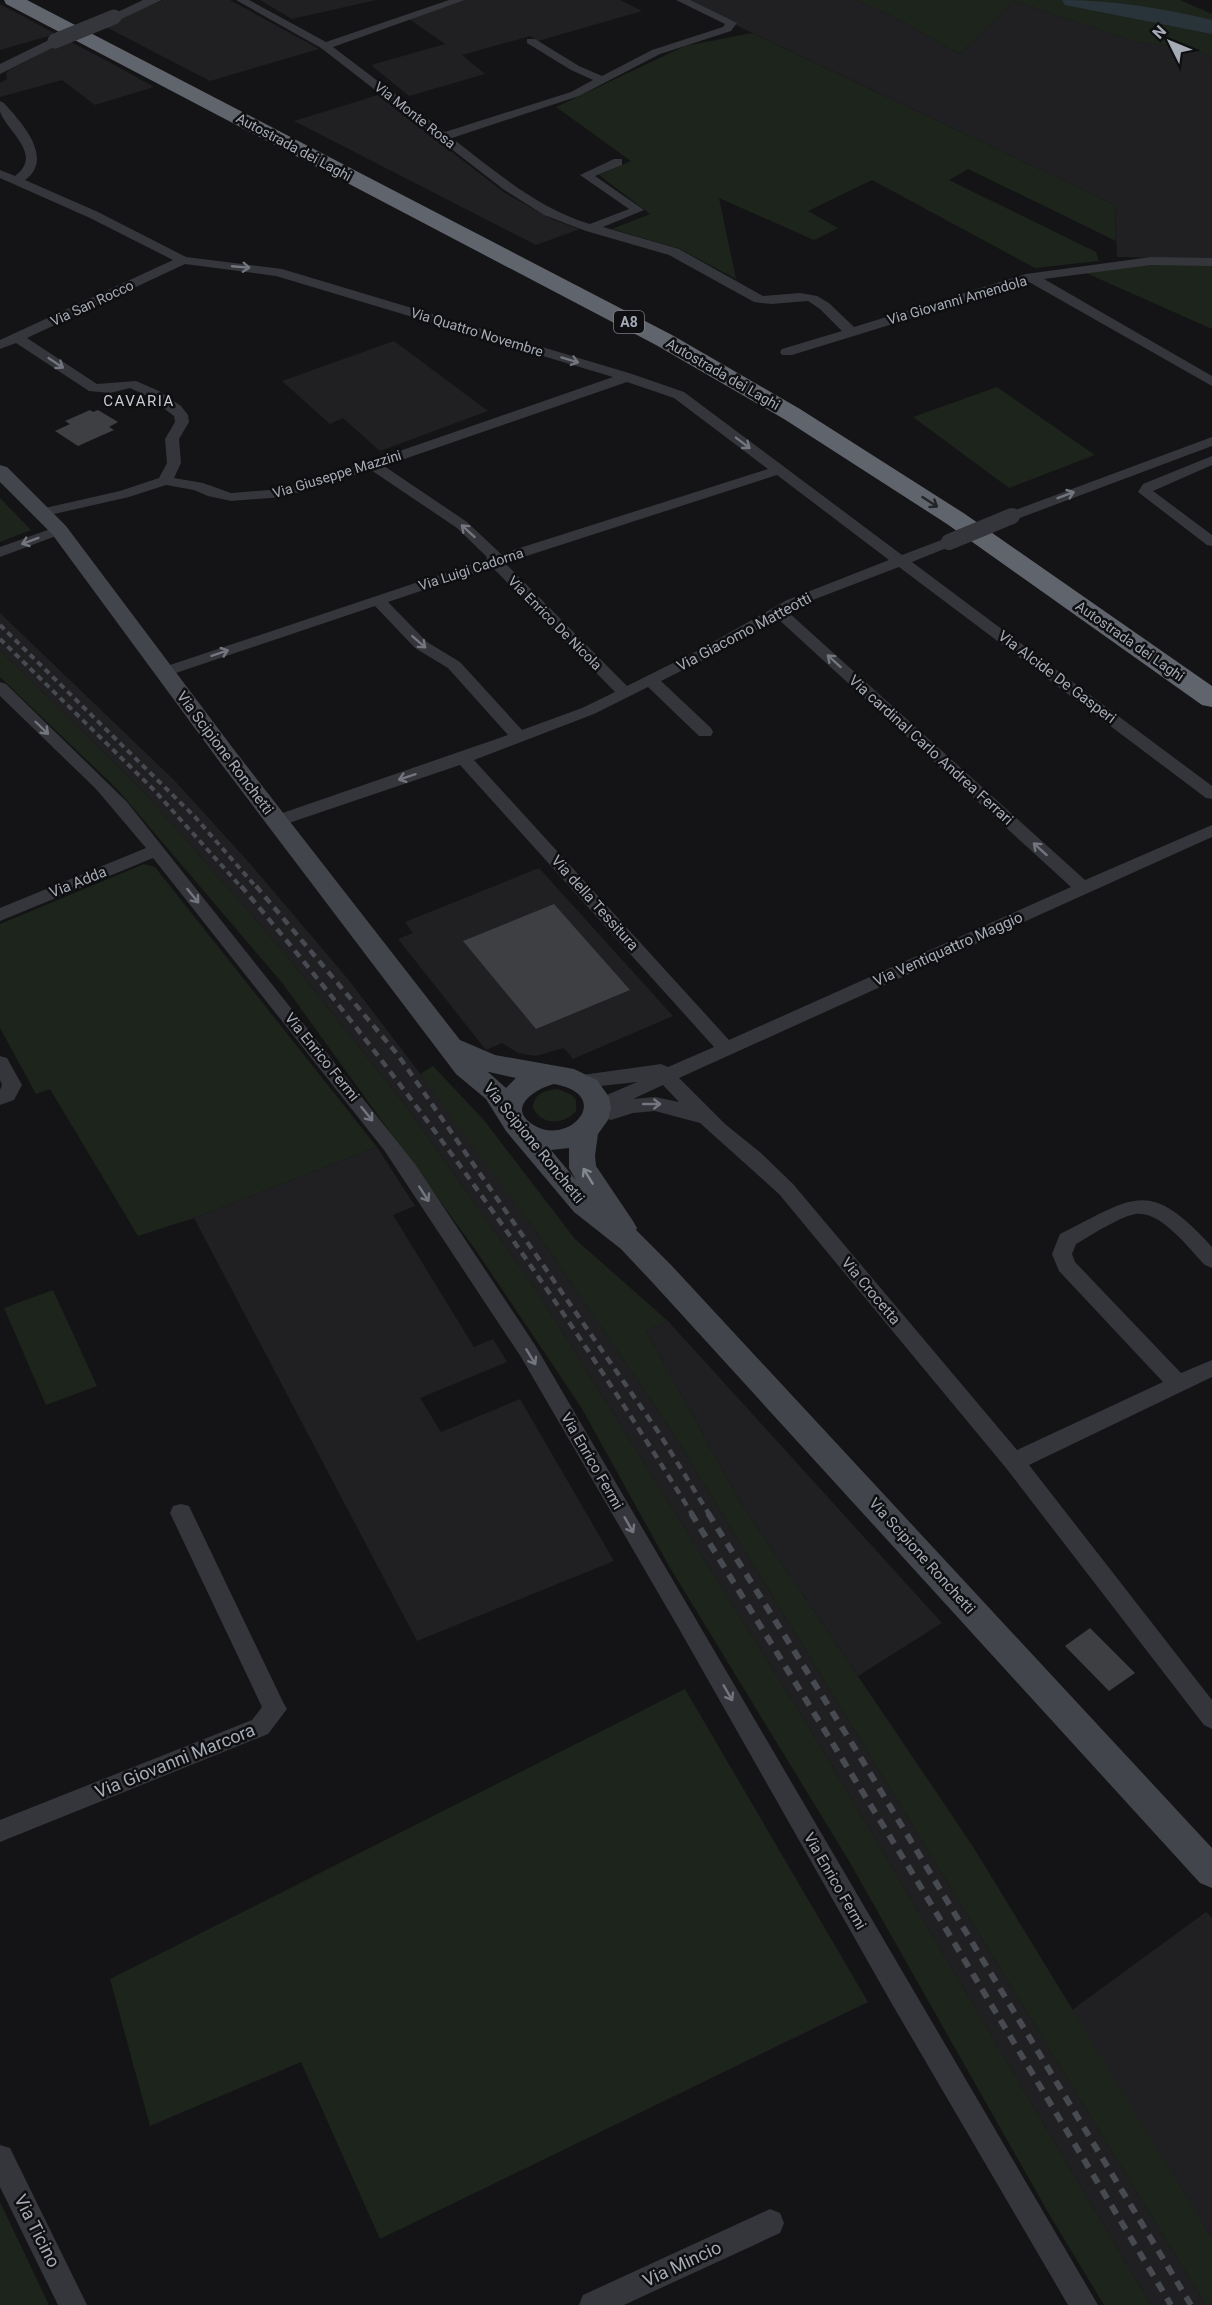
<svg xmlns="http://www.w3.org/2000/svg" width="1212" height="2305" viewBox="0 0 1212 2305" font-family="Roboto,sans-serif">
  <style>
    .built { fill: #202023 }
    .green { fill: #1c241c }
    .lines { fill: none; stroke-linecap: round; stroke-linejoin: round }
    .river { fill: #29343a; fill-rule: evenodd }
    .building { fill: #3e3f43 }
    .minor { fill: #35363b; fill-rule: evenodd }
    .tertiary { fill: #35363b; fill-rule: evenodd }
    .secondary { fill: #42454b; fill-rule: evenodd }
    .motorway { fill: #60646c; fill-rule: evenodd }
    .rail-far2 { stroke: #474a50; stroke-width: 4; stroke-dasharray: 6 4.5; stroke-linecap: butt }
    .rail-far1 { stroke: #474a50; stroke-width: 4.5; stroke-dasharray: 8 6; stroke-linecap: butt }
    .rail { stroke: #474a50; stroke-width: 6; stroke-dasharray: 10 8; stroke-linecap: butt }
    .minor-bridge { stroke: #35363b; stroke-width: 16 }
    .tertiary-bridge { stroke: #35363b; stroke-width: 15 }
    .oneway { stroke: #73767f }
    .oneway2 { stroke: #232428 }
    .oneway3 { stroke: #828791 }
    .labels { text-anchor: middle; stroke-width: 5; stroke-linejoin: round; paint-order: stroke }
    .far-street-label { font-size: 14px; fill: #a5abb6; stroke: #0f0f11 }
    .shield { fill: #0f0f11; stroke: #787c84; stroke-width: 1.5 }
    .shield-label { font-size: 14px; font-weight: bold; fill: #a5abb6 }
    .far-quarter-label { font-size: 15px; letter-spacing: 1.5px; fill: #c6cad2; stroke: #0f0f11 }
    .street-label { font-size: 15px; fill: #a5abb6; stroke: #0f0f11 }
    .near-street-label { font-size: 18px; fill: #a5abb6; stroke: #0f0f11 }
  </style>
  <rect width="100%" height="100%" fill="#141416"/>
  <g class="built">
    <polygon points="164,0 230,0 319,49 210,81 102,25"/>
    <polygon points="260,0 376,0 292,19"/>
    <polygon points="466,0 620,0 642,11 538,41 530,36 462,55 485,74 409,96 371,65 445,44 409,19"/>
    <polygon points="683,0 856,0 894,17 960,54 1014,1 1137,42 1190,49 1212,57 1212,259 1117,257 1115,205"/>
    <polygon points="0,4 56,34 0,50"/>
    <polygon points="67,40 113,64 154,87 95,105 62,80 0,97 0,83 7,79 6,73 11,69"/>
    <polygon points="378,95 505,193 551,219 580,229 536,245 294,121"/>
    <polygon points="394,341 488,411 380,451 343,418 330,424 282,381"/>
    <polygon points="0,613 175,781 253,867 348,979 463,1130 536,1231 671,1430 1206,2305 1151,2305 812,1732 535,1288 406,1106 279,946 146,794 0,650"/>
    <polygon points="539,868 673,1016 573,1059 564,1048 536,1056 518,1053 502,1043 486,1050 398,939 413,933 405,922"/>
    <polygon points="377,1147 415,1206 393,1215 474,1347 493,1339 507,1362 420,1398 441,1432 520,1399 614,1561 417,1641 194,1218"/>
    <polygon points="668,1321 942,1623 858,1676 741,1503 646,1331"/>
    <polygon points="1206,1912 1212,1918 1212,2238 1072,2010"/>
  </g>
  <g class="green">
    <polygon points="856,0 1180,0 1212,14 1212,57 1190,49 1137,42 1014,1 960,54 894,17"/>
    <polygon points="752,33 1115,205 1116,241 968,169 949,180 1096,252 1099,261 1035,268 872,180 808,211 838,228 814,240 719,198 736,279 680,249 612,229 650,214 599,175 631,161 556,107 685,46"/>
    <polygon points="1153,264 1212,265 1212,329 1086,273"/>
    <polygon points="997,387 1095,455 1009,488 913,417"/>
    <polygon points="0,498 31,530 0,542"/>
    <polygon points="0,650 146,794 279,946 406,1106 535,1288 812,1732 1151,2305 1104,2305 1049,2214 849,1861 669,1566 581,1407 479,1255 283,984 117,789 0,677"/>
    <polygon points="144,864 155,867 377,1147 194,1218 138,1236 50,1089 36,1094 0,1028 0,924"/>
    <polygon points="433,1066 483,1119 575,1239 668,1321 646,1331 741,1503 972,1845 1212,2238 1212,2305 1206,2305 671,1430 536,1231 420,1074"/>
    <path d="M 558,1089 L 572,1095 L 576,1100 L 576,1111 C 564,1125 542,1126 533,1108 C 533,1094 545,1090 558,1089 Z"/>
    <polygon points="53,1290 97,1386 46,1405 4,1308"/>
    <polygon points="685,1689 868,2002 380,2239 301,2062 150,2126 110,1979"/>
    <polygon points="0,2202 49,2305 0,2305"/>
  </g>
  <g class="lines">
    <path class="river" d="M 1062,0 C 1113,0 1162,8 1212,20 L 1212,34 L 1065,5 Z"/>
  </g>
  <g class="building">
    <polygon points="90,410 93,412 98,410 118,422 109,427 114,430 78,446 55,431 70,424 65,421"/>
    <polygon points="554,904 630,990 536,1029 463,941"/>
    <polygon points="1090,1628 1135,1673 1109,1691 1065,1646"/>
  </g>
  <g class="lines">
    <g class="minor">
      <path d="M 236,0 L 249,0 L 326,42 L 449,0 L 465,0 L 333,47 L 445,132 L 571,92 L 593,80 L 571,70 L 527,43 L 527,39 L 535,39 L 579,66 L 602,76 L 652,50 L 723,27 L 725,24 L 676,0 L 690,0 L 737,23 L 731,31 L 660,54 L 579,96 L 452,138 C 495,171 537,208 590,224 L 629,209 L 580,175 L 614,159 L 622,159 L 622,165 L 595,176 L 644,210 L 603,227 L 679,249 L 763,296 L 800,293 L 817,296 L 829,303 L 854,327 L 1026,274 L 1151,257 L 1212,258 L 1212,266 L 1151,265 L 1044,279 L 1212,376 L 1212,386 L 1029,282 L 792,355 L 782,355 L 780,352 L 782,349 L 842,331 L 820,309 L 808,301 L 771,304 L 754,302 L 669,255 L 586,231 L 544,215 L 503,189 L 321,48 Z"/>
      <path d="M 0,101 L 4,103 C 21,122 55,158 25,180 L 98,212 L 186,257 L 282,269 L 632,374 L 684,392 L 902,555 L 944,539 L 954,539 L 956,542 L 954,545 L 912,562 L 1212,786 L 1212,799 L 1206,798 L 899,567 L 797,606 L 788,612 L 1085,880 L 1212,825 L 1212,837 L 679,1078 L 725,1124 L 761,1153 L 793,1184 L 1017,1450 L 1163,1382 L 1059,1271 L 1052,1254 L 1060,1234 C 1135,1197 1148,1177 1212,1247 L 1212,1268 L 1205,1265 C 1189,1249 1161,1210 1135,1214 C 1117,1218 1092,1235 1076,1244 L 1072,1254 L 1075,1262 L 1181,1373 L 1212,1360 L 1212,1377 L 1029,1465 L 1212,1700 L 1212,1729 L 1204,1725 L 1006,1468 L 779,1194 L 700,1123 L 655,1111 L 633,1113 L 611,1120 L 604,1118 L 602,1112 L 593,1111 L 590,1106 L 593,1101 L 637,1082 L 582,1088 L 575,1086 L 573,1081 L 575,1076 L 661,1064 L 668,1067 L 714,1047 L 460,765 L 283,825 L 271,825 L 268,821 L 271,817 L 508,735 L 448,668 L 415,648 L 375,606 L 170,675 L 164,677 L 156,672 L 158,669 L 487,559 L 486,556 L 457,528 L 371,470 L 283,497 L 231,501 L 208,496 L 194,490 L 166,485 L 129,497 L 41,517 L 36,516 L 34,513 L 36,510 L 120,491 L 159,478 L 167,463 L 165,439 L 175,422 L 174,416 L 149,397 L 130,388 L 110,393 L 89,391 L 16,343 L 0,349 L 0,340 L 173,260 L 90,218 L 0,178 L 0,170 L 15,176 C 45,154 4,129 0,111 C 0,108 0,105 0,101 ZM 185,264 L 276,276 L 613,377 L 368,462 L 282,489 L 231,493 L 203,483 L 174,478 L 181,463 L 179,439 L 189,422 L 188,415 L 181,406 L 159,391 L 136,381 L 97,384 L 27,338 ZM 627,382 L 674,398 L 768,469 L 501,554 L 467,522 L 384,466 ZM 777,475 L 889,560 L 787,600 L 699,650 L 627,686 L 505,563 ZM 492,567 L 497,572 L 615,692 L 582,708 L 522,730 L 460,662 L 427,642 L 388,602 ZM 777,618 L 1071,887 L 729,1040 L 474,760 L 594,714 L 648,687 L 699,736 L 711,736 L 713,732 L 711,728 L 661,681 L 711,656 ZM 663,1085 L 679,1102 L 655,1097 L 633,1099 Z"/>
      <polygon points="1212,437 1212,446 1017,519 1007,519 1005,516 1007,513"/>
      <polygon points="1212,456 1212,465 1153,491 1212,535 1212,546 1207,545 1138,492 1143,484"/>
      <polygon points="59,526 66,530 64,533 0,557 0,547"/>
      <polygon points="0,682 6,684 127,802 415,1164 535,1345 1098,2305 1068,2305 892,2004 678,1627 521,1357 384,1150 153,858 0,921 0,908 146,848 96,789 0,696"/>
      <polygon points="0,1056 7,1058 22,1085 14,1100 0,1105 0,1090 2,1085 0,1080"/>
      <polygon points="181,1504 189,1506 283,1702 287,1709 268,1734 0,1842 0,1820 252,1720 262,1707 170,1513 173,1506"/>
      <polygon points="0,2145 10,2148 87,2305 58,2305 0,2187"/>
      <polygon points="770,2209 780,2213 784,2223 780,2233 624,2305 579,2305 583,2295"/>
    </g>
    <g class="tertiary">
      <polygon points="143,0 162,0 119,20 109,20 107,17"/>
      <polygon points="55,37 60,38 62,41 60,44 0,74 0,64"/>
    </g>
    <path class="secondary" d="M 0,465 L 7,467 L 66,526 L 235,751 L 460,1040 L 495,1055 L 574,1069 L 597,1080 L 609,1097 L 611,1109 L 608,1120 L 598,1134 L 595,1156 L 596,1166 L 633,1221 L 637,1228 L 636,1230 L 672,1266 L 1212,1848 L 1212,1888 L 1200,1883 L 652,1282 L 621,1249 L 574,1212 L 506,1131 L 486,1099 L 456,1074 L 219,761 L 52,534 L 0,482 ZM 488,1072 L 489,1072 L 516,1078 L 506,1088 ZM 554,1084 C 616,1095 568,1149 532,1124 C 506,1107 537,1088 554,1084 ZM 569,1148 L 569,1168 L 576,1180 L 551,1150 Z"/>
    <polygon class="motorway" points="4,0 27,0 672,335 800,409 965,514 1212,686 1212,707 1202,705 947,524 784,419 656,345 6,4"/>
    <g class="rail-far2">
      <polyline points="0,625 195,817 257,888"/>
      <polyline points="0,639 153,789 242,888"/>
    </g>
    <g class="rail-far1">
      <path d="M 241,886 C 408,1083 557,1294 692,1514"/>
      <polyline points="256,886 398,1055 659,1433 709,1514"/>
    </g>
    <g class="rail">
      <polyline points="691,1513 916,1879 1171,2305"/>
      <polyline points="708,1513 856,1750 1191,2305"/>
    </g>
    <polyline class="minor-bridge" points="949,542 1012,516"/>
    <polyline class="tertiary-bridge" points="55,41 114,17"/>
  </g>
  <defs><path id="oneway-shaft" d="M-6 0H5M1.5-3L5.5 0L1.5 3" fill="none" stroke-width="1.6" stroke-linecap="round" stroke-linejoin="round" transform="scale(1.5)"/></defs>
  <g class="oneway">
    <use href="#oneway-shaft" transform="translate(241 267) rotate(5)"/>
    <use href="#oneway-shaft" transform="translate(570 360) rotate(17)"/>
    <use href="#oneway-shaft" transform="translate(56 363) rotate(34)"/>
    <use href="#oneway-shaft" transform="translate(743 443) rotate(37)"/>
    <use href="#oneway-shaft" transform="translate(1066 495) rotate(-21)"/>
    <use href="#oneway-shaft" transform="translate(468 531) rotate(-138)"/>
    <use href="#oneway-shaft" transform="translate(30 541) rotate(159)"/>
    <use href="#oneway-shaft" transform="translate(419 642) rotate(41)"/>
    <use href="#oneway-shaft" transform="translate(220 653) rotate(-19)"/>
    <use href="#oneway-shaft" transform="translate(834 661) rotate(-138)"/>
    <use href="#oneway-shaft" transform="translate(42 728) rotate(44)"/>
    <use href="#oneway-shaft" transform="translate(407 777) rotate(162)"/>
    <use href="#oneway-shaft" transform="translate(1040 849) rotate(-138)"/>
    <use href="#oneway-shaft" transform="translate(193 896) rotate(51)"/>
    <use href="#oneway-shaft" transform="translate(652 1104)"/>
    <use href="#oneway-shaft" transform="translate(367 1114) rotate(51)"/>
    <use href="#oneway-shaft" transform="translate(424 1194) rotate(57)"/>
    <use href="#oneway-shaft" transform="translate(531 1357) rotate(59)"/>
    <use href="#oneway-shaft" transform="translate(629 1525) rotate(60)"/>
    <use href="#oneway-shaft" transform="translate(728 1693) rotate(60)"/>
  </g>
  <use class="oneway2" href="#oneway-shaft" transform="translate(930 502) rotate(33)"/>
  <use class="oneway3" href="#oneway-shaft" transform="translate(588 1176) rotate(-121)"/>
  <g class="labels">
    <g class="far-street-label">
      <text transform="translate(415 115) rotate(38)" y="5">Via Monte Rosa</text>
      <text transform="translate(294 147) rotate(28)" y="5">Autostrada dei Laghi</text>
      <text transform="translate(957 300) rotate(-16)" y="5">Via Giovanni Amendola</text>
      <text transform="translate(92 303) rotate(-25)" y="5">Via San Rocco</text>
      <text transform="translate(477 332) rotate(17)" y="5">Via Quattro Novembre</text>
      <text transform="translate(723 374) rotate(30)" y="5">Autostrada dei Laghi</text>
      <text transform="translate(337 474) rotate(-17)" y="5">Via Giuseppe Mazzini</text>
      <text transform="translate(471 569) rotate(-18)" y="5">Via Luigi Cadorna</text>
      <text transform="translate(555 623) rotate(45)" y="5">Via Enrico De Nicola</text>
      <text transform="translate(1130 641) rotate(35)" y="5">Autostrada dei Laghi</text>
    </g>
    <rect class="shield" x="614" y="311" width="30" height="22" rx="4.5"/>
    <g class="shield-label">
      <text x="629" y="327">A8</text>
    </g>
    <g class="far-quarter-label">
      <text x="139" y="406">CAVARIA</text>
    </g>
    <g class="street-label">
      <text transform="translate(744 632) rotate(-28)" y="5">Via Giacomo Matteotti</text>
      <text transform="translate(1057 677) rotate(37)" y="5">Via Alcide De Gasperi</text>
      <text transform="translate(931 750) rotate(42)" y="5">Via cardinal Carlo Andrea Ferrari</text>
      <text transform="translate(225 753) rotate(53)" y="5">Via Scipione Ronchetti</text>
      <text transform="translate(78 882) rotate(-22)" y="5">Via Adda</text>
      <text transform="translate(595 903) rotate(48)" y="5">Via della Tessitura</text>
      <text transform="translate(948 949) rotate(-24)" y="5">Via Ventiquattro Maggio</text>
      <text transform="translate(322 1057) rotate(51)" y="5">Via Enrico Fermi</text>
      <text transform="translate(534 1143) rotate(51)" y="5">Via Scipione Ronchetti</text>
      <text transform="translate(871 1291) rotate(50)" y="5">Via Crocetta</text>
      <text transform="translate(592 1461) rotate(60)" y="5">Via Enrico Fermi</text>
      <text transform="translate(922 1556) rotate(48)" y="5">Via Scipione Ronchetti</text>
      <text transform="translate(835 1881) rotate(60)" y="5">Via Enrico Fermi</text>
    </g>
    <g class="near-street-label">
      <text transform="translate(175 1761) rotate(-22)" y="6">Via Giovanni Marcora</text>
      <text transform="translate(37 2231) rotate(63)" y="6">Via Ticino</text>
      <text transform="translate(682 2264) rotate(-25)" y="6">Via Mincio</text>
    </g>
  </g>
  <g transform="translate(1170 42) rotate(313)" stroke="#0f0f11" stroke-width="4.5" paint-order="stroke">
  <path d="M0-4.5L10 22L0 15L-10 22Z" fill="#a5abb6"/>
  <text y="-9" font-size="16" font-weight="bold" text-anchor="middle" fill="#a5abb6">N</text>
  </g>
</svg>
